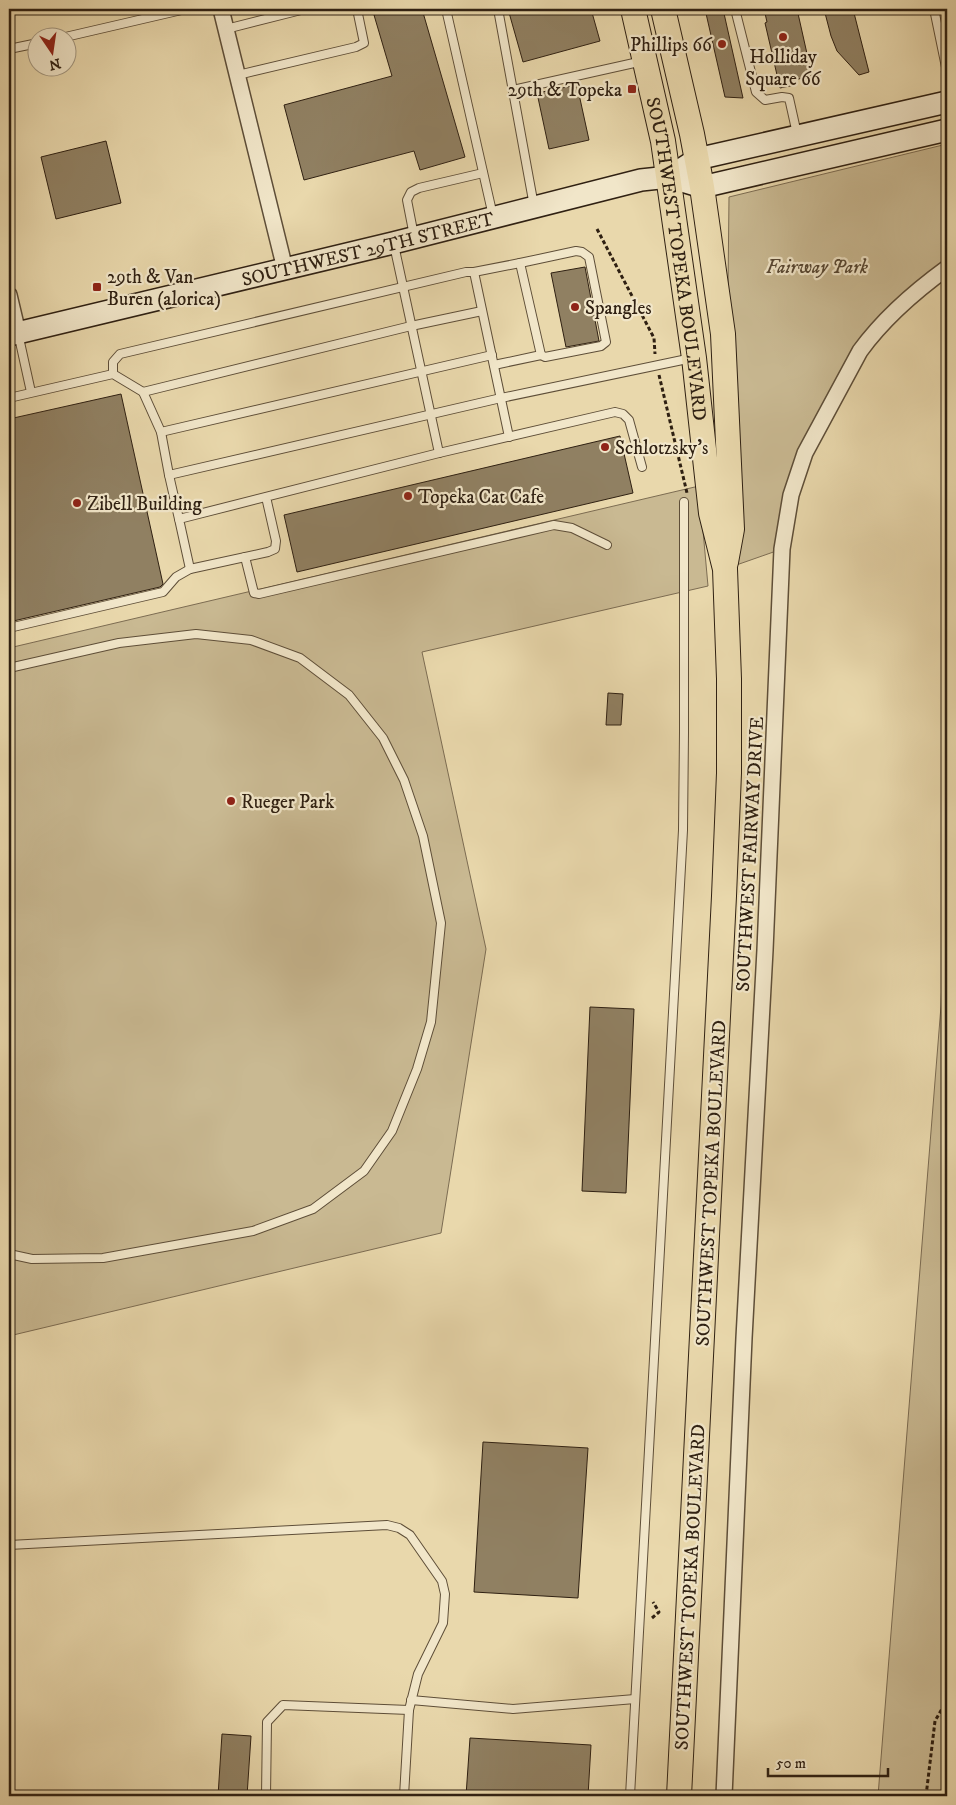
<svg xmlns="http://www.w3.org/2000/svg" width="956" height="1805" viewBox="0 0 956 1805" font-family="'IM FELL DW Pica',serif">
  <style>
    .green { fill: #c9b992; stroke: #7c6c52 }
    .building { fill: #908062; stroke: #2f2012 }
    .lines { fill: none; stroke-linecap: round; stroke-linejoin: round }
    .lane-casing { stroke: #5e4e38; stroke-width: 10 }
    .street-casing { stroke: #5e4e38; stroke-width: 18 }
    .secondary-casing { stroke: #2f2012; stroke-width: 24 }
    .primary-casing { stroke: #2f2012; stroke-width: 26 }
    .path { stroke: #2f2012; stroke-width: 3; stroke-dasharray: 4 2.5; stroke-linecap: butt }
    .lane { stroke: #f1e6c9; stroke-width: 8 }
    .street { stroke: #f1e6c9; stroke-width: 15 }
    .secondary { stroke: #f1e6c9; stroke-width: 21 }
    .primary { stroke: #e9d8ac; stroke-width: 24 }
    .poi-dot { fill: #8f2418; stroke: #f1e6c9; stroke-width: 2 }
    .labels { text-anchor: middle; stroke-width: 4.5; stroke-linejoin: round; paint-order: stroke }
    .poi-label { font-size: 19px; fill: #2f2012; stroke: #f1e6c9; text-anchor: start }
    .street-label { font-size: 19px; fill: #2f2012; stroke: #f1e6c9 }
    .park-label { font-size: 19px; font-style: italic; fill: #564632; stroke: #f1e6c9 }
  </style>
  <rect width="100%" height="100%" fill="#e9d8ac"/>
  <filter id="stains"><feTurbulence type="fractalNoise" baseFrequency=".004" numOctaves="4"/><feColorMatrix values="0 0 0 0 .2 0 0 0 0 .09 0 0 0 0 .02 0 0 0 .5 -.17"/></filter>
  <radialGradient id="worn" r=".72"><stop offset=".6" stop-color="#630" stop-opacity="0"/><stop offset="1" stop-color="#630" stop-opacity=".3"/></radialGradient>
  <g class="green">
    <polygon points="947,144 947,269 871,337 805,453 782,549 725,569 729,197"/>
    <polygon points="699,486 708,586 422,652 486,949 441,1233 9,1336 9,648"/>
    <polygon points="947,843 947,1796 878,1796 941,1006"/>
  </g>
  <g class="building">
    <polygon points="395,9 422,9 465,157 420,170 414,151 304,180 284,105 392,76 374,15"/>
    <polygon points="508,9 591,9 600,41 523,62"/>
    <polygon points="705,9 723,9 743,98 725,97"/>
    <polygon points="764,9 797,9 812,76 794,80 795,85 780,88 765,23 767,22"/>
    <polygon points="840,9 853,9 869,72 859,75 837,51 831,36 825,13"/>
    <polygon points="577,85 589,140 549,149 537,93"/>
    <polygon points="106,141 121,203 56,219 41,157"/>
    <polygon points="585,267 599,341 566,347 551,273"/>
    <polygon points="121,394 163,584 160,587 9,622 9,419"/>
    <polygon points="620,436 633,493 297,572 284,515"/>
    <polygon points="608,693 623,694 621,725 606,725"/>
    <polygon points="590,1007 634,1009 626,1193 582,1191"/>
    <polygon points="483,1442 588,1448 578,1598 474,1592"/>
    <polygon points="222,1734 251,1736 247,1796 218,1796"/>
    <polygon points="470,1738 591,1745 588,1796 466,1796"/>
  </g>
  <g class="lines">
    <defs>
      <g id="lane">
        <polyline points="446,9 493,216"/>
        <polyline points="498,9 534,206"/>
        <polyline points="735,9 756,92 765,100 782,97 789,98 797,134"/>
        <polyline points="934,9 947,72"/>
        <polyline points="226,29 305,9"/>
        <polyline points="61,38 186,9"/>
        <polyline points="9,49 38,43"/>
        <polyline points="238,75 356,47 364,43 357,9"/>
        <polyline points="513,90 643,61"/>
        <polyline points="414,236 407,200 411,192 419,188 483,173"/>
        <polyline points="394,245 439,453"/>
        <polyline points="520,263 576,251 582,252 589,257 606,342 601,346 545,357 541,355"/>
        <polyline points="474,272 509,437"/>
        <polyline points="18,333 31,392"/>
        <polyline points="113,374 113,362 120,354 466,272 474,272 520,263 541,355 494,365"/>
        <polyline points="143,392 411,326 482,311"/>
        <polyline points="9,398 113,374 143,392 161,432 169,475 501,398 692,358"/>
        <polyline points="161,432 492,355"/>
        <polyline points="169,475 179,519"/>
        <polyline points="266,497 276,541 275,549 268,552 190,569 179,519 439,453 615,412 623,414 629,420 642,467"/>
        <polyline points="245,557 254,593 259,594 554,525 572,528 607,545"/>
        <polyline points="9,628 163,592 176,577 190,569"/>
        <polyline points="9,668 119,643 196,634 251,640 300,658 349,695 383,738 404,780 423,836 441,923 431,1022 417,1069 392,1131 364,1171 313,1209 253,1231 103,1258 32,1259 9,1254"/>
        <polyline points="9,1545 387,1525 399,1528 410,1535 442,1581 445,1594 443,1623 418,1674 409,1710 404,1796"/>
        <polyline points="411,1700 513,1709 635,1699"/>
        <polyline points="266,1796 267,1722 283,1705 409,1710"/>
        <polyline points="630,1796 683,830 684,732 684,502"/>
      </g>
      <g id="street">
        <polyline points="221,9 285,269"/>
        <polyline points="9,295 18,333"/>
        <path d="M 724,1796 L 744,1338 L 765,950 L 782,549 L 791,495 L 805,453 L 860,351 C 884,318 914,292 947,268"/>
      </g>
      <g id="secondary">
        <polyline points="669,177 697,159 947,102"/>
        <path id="s1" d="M 9,335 L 393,243 L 641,180 L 669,177 L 702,187 L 947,130"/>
      </g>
      <g id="primary">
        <path id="s2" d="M 633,9 L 663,141 L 694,358 L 711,513 L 725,569 L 729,679 L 729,773 L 724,896 L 679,1796"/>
        <polyline points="663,9 692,134 702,187 723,334 732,529 726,562"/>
      </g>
    </defs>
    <use href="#lane" class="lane-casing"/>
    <use href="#street" class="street-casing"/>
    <use href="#secondary" class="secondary-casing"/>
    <use href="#primary" class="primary-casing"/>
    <g class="path">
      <polyline points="597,229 654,338 655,354"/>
      <polyline points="659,375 687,493"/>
      <polyline points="652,1618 659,1612 653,1602"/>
      <polyline points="926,1796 935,1721 947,1700"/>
    </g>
    <use href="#lane" class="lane"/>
    <use href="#street" class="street"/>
    <use href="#secondary" class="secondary"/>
    <use href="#primary" class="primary"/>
  </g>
  <g class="poi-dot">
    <circle cx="783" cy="37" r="5"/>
    <circle cx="722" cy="44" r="5"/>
    <rect x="627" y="84" width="10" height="10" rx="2.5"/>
    <rect x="92" y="282" width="10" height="10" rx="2.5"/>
    <circle cx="575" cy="307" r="5"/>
    <circle cx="605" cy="447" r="5"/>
    <circle cx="408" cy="496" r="5"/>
    <circle cx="77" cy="503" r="5"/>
    <circle cx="231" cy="801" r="5"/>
  </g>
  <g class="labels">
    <g class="poi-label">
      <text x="712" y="51" text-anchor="end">Phillips 66</text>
      <text x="783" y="63" text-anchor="middle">Holliday<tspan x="783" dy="22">Square 66</tspan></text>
      <text x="622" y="96" text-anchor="end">29th &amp; Topeka</text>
      <text x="107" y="283">29th &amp; Van<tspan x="107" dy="22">Buren (alorica)</tspan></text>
      <text x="585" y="314">Spangles</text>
      <text x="615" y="454">Schlotzsky's</text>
      <text x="418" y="503">Topeka Cat Cafe</text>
      <text x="87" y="510">Zibell Building</text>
      <text x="241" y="808">Rueger Park</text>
    </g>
    <g class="street-label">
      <text dy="7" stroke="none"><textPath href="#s1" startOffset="369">SOUTHWEST 29TH STREET</textPath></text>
      <text dy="7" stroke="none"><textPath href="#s2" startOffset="254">SOUTHWEST TOPEKA BOULEVARD</textPath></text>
      <text transform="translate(749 854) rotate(-87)" y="7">SOUTHWEST FAIRWAY DRIVE</text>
      <text transform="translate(710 1183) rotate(-87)" y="7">SOUTHWEST TOPEKA BOULEVARD</text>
      <text transform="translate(689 1587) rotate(-87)" y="7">SOUTHWEST TOPEKA BOULEVARD</text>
    </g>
    <g class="park-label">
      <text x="817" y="273">Fairway Park</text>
    </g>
  </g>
  <rect width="956" height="1805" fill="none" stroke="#e9d8ac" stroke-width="30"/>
  <rect x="10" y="10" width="936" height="1785" fill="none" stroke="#2f2012" stroke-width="2.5"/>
  <rect x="15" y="15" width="926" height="1775" fill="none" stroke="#2f2012"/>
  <g transform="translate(52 52) rotate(167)"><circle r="24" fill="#f1e6c9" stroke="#a39780"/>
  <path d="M0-4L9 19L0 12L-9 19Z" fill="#8f2418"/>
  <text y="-8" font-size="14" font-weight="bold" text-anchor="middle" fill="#2f2012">N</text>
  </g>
  <path d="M768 1768v8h120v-8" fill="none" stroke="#2f2012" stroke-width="2.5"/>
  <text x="776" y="1768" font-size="15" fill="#2f2012" stroke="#f1e6c9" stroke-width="4" paint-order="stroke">50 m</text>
  <rect width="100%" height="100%" filter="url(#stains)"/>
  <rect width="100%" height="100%" fill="url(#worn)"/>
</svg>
